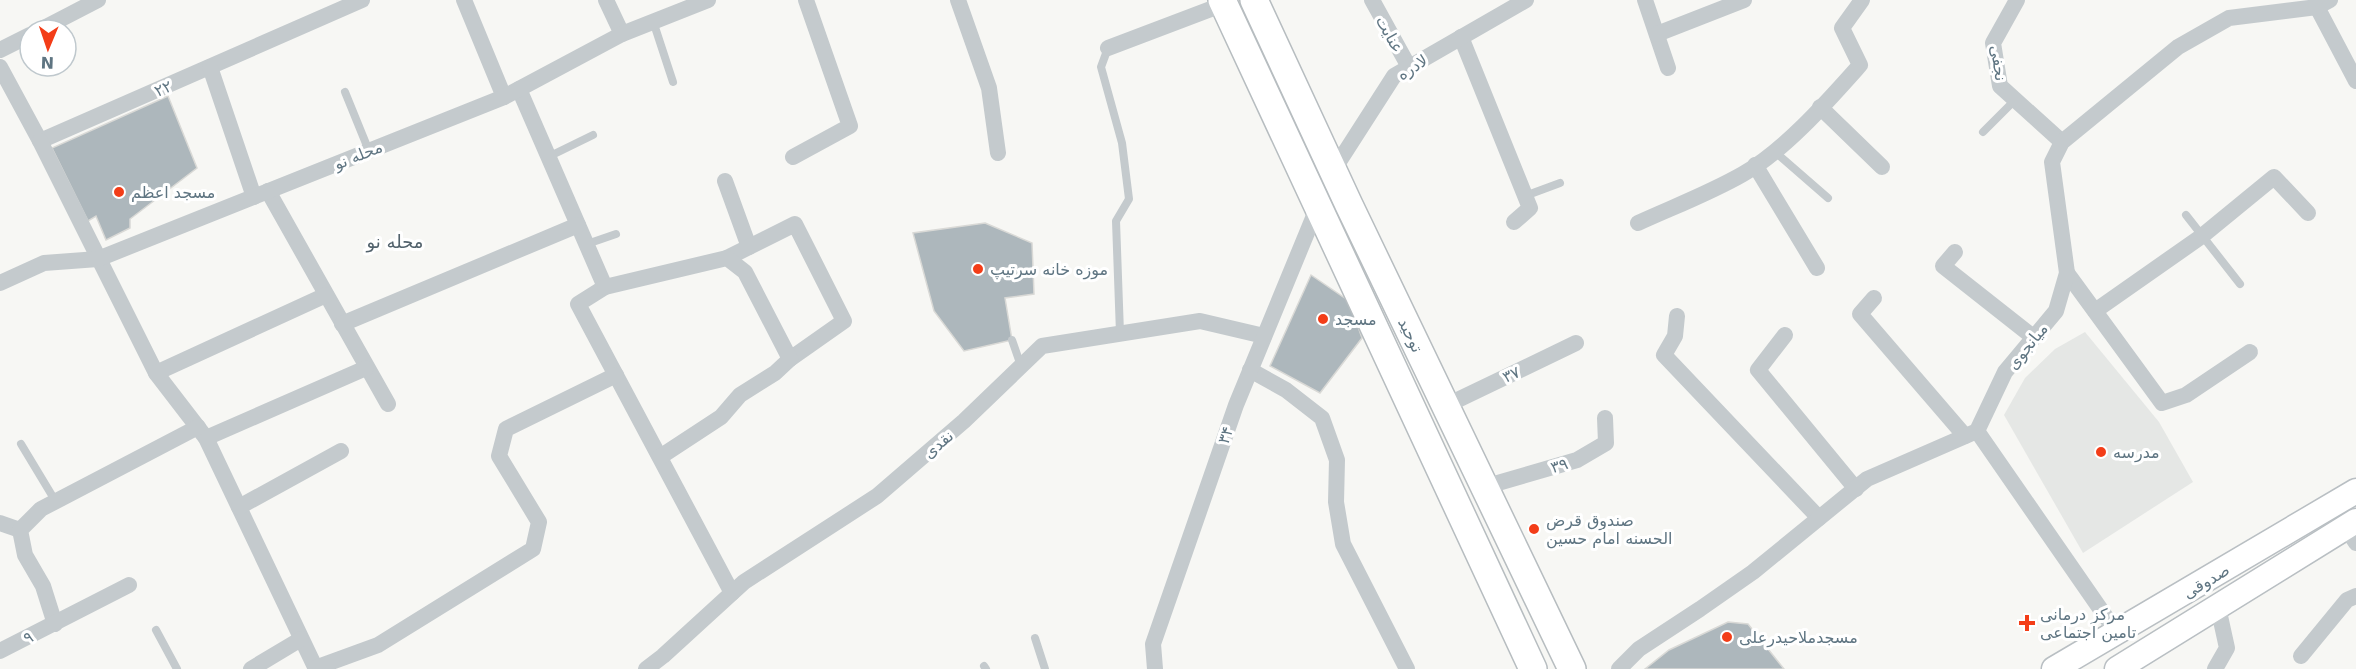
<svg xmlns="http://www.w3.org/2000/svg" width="2356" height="669" viewBox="0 0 2356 669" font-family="'DejaVu Sans',Cairo,sans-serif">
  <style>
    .built { fill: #e5e7e5 }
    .building { fill: #adb7bc; stroke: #d9d9d6; stroke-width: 1.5 }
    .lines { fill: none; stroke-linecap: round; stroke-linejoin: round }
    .secondary-casing { stroke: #b9bfc3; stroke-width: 27 }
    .primary-casing { stroke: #b7bdc0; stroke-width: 30 }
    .lane { stroke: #c4cacd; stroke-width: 8 }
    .street { stroke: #c4cacd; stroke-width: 16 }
    .secondary { stroke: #fff; stroke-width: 24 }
    .primary { stroke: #fff; stroke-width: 27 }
    .poi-dot { fill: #f33d18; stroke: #fff; stroke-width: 2 }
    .labels { text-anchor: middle; stroke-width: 6; stroke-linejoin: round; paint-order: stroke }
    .street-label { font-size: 16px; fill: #5f7582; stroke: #fff }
    .poi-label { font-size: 16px; fill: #5f7582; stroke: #fff; text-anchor: start }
    .neighbourhood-label { font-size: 18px; fill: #52626c; stroke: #fff }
  </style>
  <rect width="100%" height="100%" fill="#f7f7f4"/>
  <polygon class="built" points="2085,332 2159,422 2193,482 2083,553 2004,415 2025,378 2055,349"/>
  <g class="building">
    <polygon points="168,96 197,168 130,219 130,228 106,240 96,216 88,221 52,148"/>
    <polygon points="985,223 1032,243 1034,294 1005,298 1012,340 964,351 934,311 913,233"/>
    <polygon points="1311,275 1349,301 1362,338 1320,393 1270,366"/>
    <polygon points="1728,622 1748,624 1784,669 1645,669 1669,650"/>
  </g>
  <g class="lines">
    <defs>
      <g id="secondary">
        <polyline points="2054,669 2356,491"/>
        <polyline points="2117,669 2356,521"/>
      </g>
      <g id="primary">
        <polyline points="1222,0 1533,669"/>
        <polyline points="1254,0 1349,205 1572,669"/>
      </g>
    </defs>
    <use href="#secondary" class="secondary-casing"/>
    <use href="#primary" class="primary-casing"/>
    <g class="lane">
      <polyline points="653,21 673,82"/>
      <polyline points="1108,48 1101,67 1122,143 1129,199 1116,221 1120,333"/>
      <polyline points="345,92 369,151"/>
      <polyline points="1983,132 2015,100"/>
      <polyline points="1774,151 1828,198"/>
      <polyline points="548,157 593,135"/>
      <polyline points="1525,196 1560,183"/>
      <polyline points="2186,215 2240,284"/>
      <polyline points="587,244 616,234"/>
      <polyline points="1012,340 1021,366"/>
      <polyline points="21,444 56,502"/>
      <polyline points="156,630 177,669"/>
      <polyline points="1035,638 1045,669"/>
      <polyline points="984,666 986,669"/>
    </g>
    <g class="street">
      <polyline points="464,0 504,97"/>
      <polyline points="606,0 622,34"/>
      <polyline points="958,0 989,88 998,153"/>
      <polyline points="1372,0 1409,67"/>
      <polyline points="1645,0 1668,68"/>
      <polyline points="2017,0 1993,43 2000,86 2062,142"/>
      <polyline points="2317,7 2356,81"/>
      <polyline points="40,30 98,0"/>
      <polyline points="1657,34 1744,0"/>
      <polyline points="1461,37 1530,208 1514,222"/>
      <polyline points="1108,48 1224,4"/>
      <polyline points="0,50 30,35"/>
      <polyline points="0,67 40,141 362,0"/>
      <polyline points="210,67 254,197"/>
      <polyline points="519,89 605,287 578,304 732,593"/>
      <polyline points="1820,107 1882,167"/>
      <polyline points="40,141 156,373 206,438 316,669"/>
      <polyline points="793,157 850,126 806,0"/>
      <polyline points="1755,165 1817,268"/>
      <polyline points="1333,171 1394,76 1526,0"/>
      <polyline points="725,181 749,247"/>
      <polyline points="268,191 388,404"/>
      <path d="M 1638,223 C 1673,207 1710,193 1743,174 C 1785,150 1827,102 1860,65 L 1842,28 L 1862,0"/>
      <polyline points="1955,252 1943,266 2033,337"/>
      <polyline points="727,258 795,224 844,321 790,359"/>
      <polyline points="2067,273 2162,403 2186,395 2250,352"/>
      <polyline points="0,283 44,263 98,259 504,97 622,34 708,0"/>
      <polyline points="605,287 727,258 745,272 790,359 775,373 740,395 721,417 660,457"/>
      <polyline points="1874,298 1860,314 1965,436"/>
      <polyline points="2095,311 2202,236 2274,177 2308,213"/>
      <polyline points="1677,316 1675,336 1664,355 1819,518"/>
      <polyline points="342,324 578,225"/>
      <polyline points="1785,335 1758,370 1856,489"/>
      <polyline points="1250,370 1286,390 1322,418 1337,460 1336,502 1343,544 1407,669"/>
      <polyline points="156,373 326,295"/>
      <polyline points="1445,406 1576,343"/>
      <polyline points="1977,431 2117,633"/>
      <polyline points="206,438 366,368"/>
      <polyline points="1484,487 1577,460 1606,443 1605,418"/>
      <polyline points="239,507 341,451"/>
      <polyline points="0,523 20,530"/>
      <polyline points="2345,526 2356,543"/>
      <polyline points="55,624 43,586 25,555 20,530 41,509 198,427"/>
      <polyline points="0,651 129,585"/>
      <polyline points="2301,656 2347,600 2356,596"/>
      <polyline points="315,668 378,645 533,549 539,522 499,456 506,429 616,375"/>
      <polyline points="251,669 301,639"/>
      <polyline points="646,669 663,656 744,582 877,496 964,421 1042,346 1200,321 1264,336"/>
      <polyline points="1155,669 1153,644 1236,405 1318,206"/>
      <polyline points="1619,669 1639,649 1700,609 1753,572 1867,479 1977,431 2005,372 2056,311 2067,273 2052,162 2062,142 2178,47 2229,18 2317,7 2330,0"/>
      <polyline points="2215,669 2227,648 2218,607"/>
    </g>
    <use href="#secondary" class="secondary"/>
    <use href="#primary" class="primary"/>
  </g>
  <g class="poi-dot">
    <circle cx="119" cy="192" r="6"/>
    <circle cx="978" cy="269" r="6"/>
    <circle cx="1323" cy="319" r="6"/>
    <circle cx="2101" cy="452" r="6"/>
    <circle cx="1534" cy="529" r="6"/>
    <path d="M2024 614h6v6h6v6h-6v6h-6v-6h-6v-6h6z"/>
    <circle cx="1727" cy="637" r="6"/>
  </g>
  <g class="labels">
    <g class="street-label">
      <text transform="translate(1390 34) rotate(61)" y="6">عنایت</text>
      <text transform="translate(1999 63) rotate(82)" y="6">نجفی</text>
      <text transform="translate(1412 67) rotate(-32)" y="6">لادره</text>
      <text transform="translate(163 88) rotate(-24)" y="6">۲۲</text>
      <text transform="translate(358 155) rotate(-22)" y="6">محله نو</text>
      <text transform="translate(1411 335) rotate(64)" y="6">توحید</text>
      <text transform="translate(2027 346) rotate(-51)" y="6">میانجوی</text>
      <text transform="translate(1511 374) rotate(-25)" y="6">۳۷</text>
      <text transform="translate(1225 435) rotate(-71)" y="6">۳۴</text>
      <text transform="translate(938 444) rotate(-41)" y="6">نقدی</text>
      <text transform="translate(1559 465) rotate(-16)" y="6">۳۹</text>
      <text transform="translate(2206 581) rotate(-31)" y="6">صدوقی</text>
      <text transform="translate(28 637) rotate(-26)" y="6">۹</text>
    </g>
    <g class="poi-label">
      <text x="131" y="198">مسجد اعظم</text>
      <text x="990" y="275">موزه خانه سرتیپ</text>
      <text x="1335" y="325">مسجد</text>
      <text x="2113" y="458">مدرسه</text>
      <text x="1546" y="526">صندوق قرض<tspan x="1546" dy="18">الحسنه امام حسین</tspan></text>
      <text x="2040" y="620">مرکز درمانی<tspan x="2040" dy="18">تامین اجتماعی</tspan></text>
      <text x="1739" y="643">مسجدملاحیدرعلی</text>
    </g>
    <g class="neighbourhood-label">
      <text x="395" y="248">محله نو</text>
    </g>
  </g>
  <g transform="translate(48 48) rotate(182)"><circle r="28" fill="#ffffff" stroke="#bfc8cd" stroke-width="1.5"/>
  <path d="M0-4.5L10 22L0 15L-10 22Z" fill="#f33d18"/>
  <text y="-9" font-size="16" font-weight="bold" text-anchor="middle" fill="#5f7582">N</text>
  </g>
</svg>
